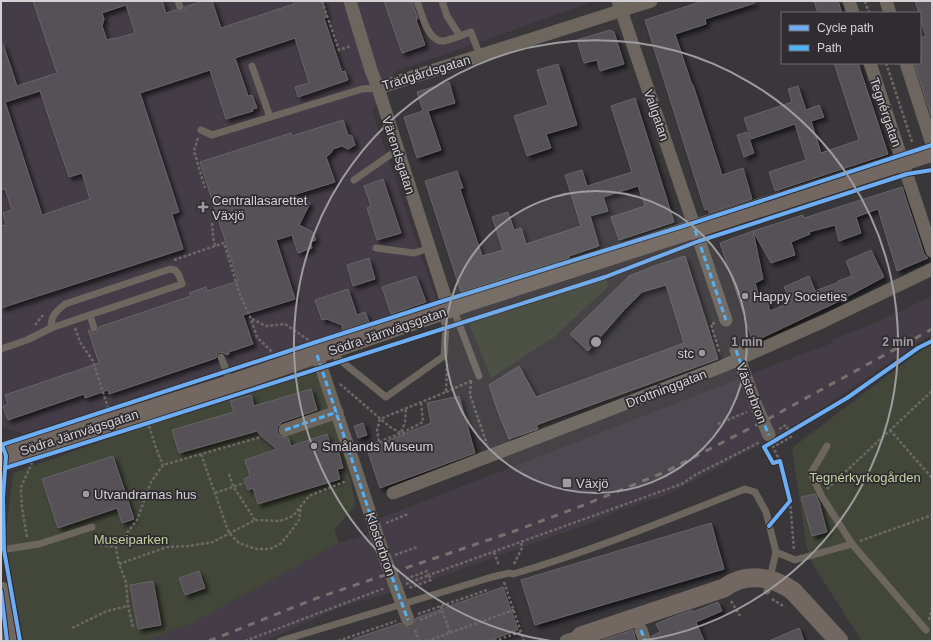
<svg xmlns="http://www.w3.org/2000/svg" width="933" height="642" viewBox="0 0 933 642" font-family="Helvetica,sans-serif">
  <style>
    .built { fill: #443d47 }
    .green { fill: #43473a }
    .building { fill: #555157; stroke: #666467; fill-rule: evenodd; filter: url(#shadow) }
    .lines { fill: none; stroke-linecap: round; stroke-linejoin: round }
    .path { stroke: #6c6865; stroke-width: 2.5; stroke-dasharray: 3 2; stroke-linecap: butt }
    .lane { stroke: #6d665f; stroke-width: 7 }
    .street { stroke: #6d665f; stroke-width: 13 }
    .secondary { stroke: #726861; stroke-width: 19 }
    .rail { stroke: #76716e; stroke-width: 3; stroke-dasharray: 7 7; stroke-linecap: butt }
    .street-bridge { stroke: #6d665f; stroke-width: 13 }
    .quiet { stroke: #4fb1f8; stroke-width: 3; stroke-dasharray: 6 3; stroke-linecap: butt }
    .cycleway-casing { stroke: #302c31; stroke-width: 6 }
    .cycleway { stroke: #6dadf4; stroke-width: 4 }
    .ring { fill: none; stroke: #9e9c9f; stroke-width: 2 }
    .poi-dot { fill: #9e9c9f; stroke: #302c31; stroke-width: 1.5 }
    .labels { text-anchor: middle; stroke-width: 3.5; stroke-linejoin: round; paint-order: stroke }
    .street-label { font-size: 13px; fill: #d4d2d5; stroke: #302c31 }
    .poi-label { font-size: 13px; fill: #d4d2d5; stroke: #302c31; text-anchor: start }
    .park-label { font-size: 13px; fill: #c2d3a0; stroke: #302c31 }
    .centre { fill: #9e9c9f; stroke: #302c31; stroke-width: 2 }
    .ring-label { font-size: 12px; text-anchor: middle; font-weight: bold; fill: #9e9c9f; stroke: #302c31; stroke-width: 3.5; stroke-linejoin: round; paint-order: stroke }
  </style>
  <defs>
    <filter id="shadow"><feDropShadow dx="3.5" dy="3.5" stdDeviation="2" flood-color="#0009"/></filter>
  </defs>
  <rect width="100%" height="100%" fill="#39373a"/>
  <g class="built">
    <polygon points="1,1 594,1 395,72 372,111 437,302 23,434 1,426"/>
    <polygon points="932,296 932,335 915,345 821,409 771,439 669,494 620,510 591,523 414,586 341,607 272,638 261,641 147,641 195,622 339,543 366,535 375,533 370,522 831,343 834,339 877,322"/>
  </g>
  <g class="green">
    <polygon points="605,277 609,286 554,337 491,378 468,321"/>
    <polygon points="932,345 932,641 862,641 813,565 807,548 792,448 919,352"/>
    <polygon points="313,366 355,467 343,449 356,505 334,530 339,543 195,622 147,641 24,641 5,541 13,473"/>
  </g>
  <g class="building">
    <path d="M 33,1 L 162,1 L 166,13 L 176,10 L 181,12 L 184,10 L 185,7 L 203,1 L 212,1 L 221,28 L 294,4 L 293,1 L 322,1 L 327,17 L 324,18 L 342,72 L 345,71 L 348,80 L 298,97 L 295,87 L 309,83 L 295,38 L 235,58 L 248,96 L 252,95 L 257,108 L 252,109 L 253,111 L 226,119 L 210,70 L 140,93 L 179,212 L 172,214 L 183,249 L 1,308 L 1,226 L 6,225 L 3,213 L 12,210 L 5,189 L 1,190 L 1,44 L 3,44 L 17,86 L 57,73 ZM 126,5 L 135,33 L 114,39 L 113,38 L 107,40 L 102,26 L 104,19 L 102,13 ZM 40,91 L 69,177 L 82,173 L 90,199 L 42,215 L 5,102 Z"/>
    <polygon points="384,1 412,1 418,19 416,20 425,45 402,53"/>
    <polygon points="703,1 754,1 755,3 705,19 706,24 675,34 692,85 693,85 722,175 743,168 752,199 709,213 708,209 705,210 645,20"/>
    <polygon points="814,1 838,1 842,13 818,13"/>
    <polygon points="915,1 932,1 932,118 914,63 920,63 920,38 926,36 920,17 920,13 919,13"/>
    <polygon points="610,30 614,32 624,64 600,71 597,60 584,63 577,40"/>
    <polygon points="834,63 858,63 888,154 775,191 769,172 806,160 795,124 751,139 744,118 792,102 788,89 798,86 806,110 819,105 824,117 811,121 821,153 859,140"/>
    <polygon points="558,64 577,125 546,134 551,148 527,156 514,116 548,105 537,70"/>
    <polygon points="449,82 455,103 428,111 441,150 417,158 404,117 423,111 417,92"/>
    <polygon points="635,98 674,222 619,240 611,217 645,206 638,186 603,197 608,211 590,216 599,246 569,256 569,258 461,292 425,181 457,171 463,188 460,189 482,256 503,250 492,217 508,212 514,230 521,228 526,244 581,226 565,175 582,170 587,186 632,172 611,106"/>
    <polygon points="343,120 348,135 352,136 355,145 348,149 342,146 333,149 331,153 326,157 335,182 293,195 310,203 299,225 313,232 316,240 310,242 312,248 298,253 292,235 276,240 295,299 243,315 253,344 229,352 229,354 226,355 224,353 220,352 217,354 216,358 109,394 108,390 85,398 84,394 8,420 3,406 8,404 5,395 99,363 88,330 89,330 93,333 96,333 99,329 99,327 191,296 189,293 206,287 207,291 238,281 200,162 291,133 292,136"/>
    <polygon points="747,132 754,153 744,157 737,135"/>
    <polygon points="383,179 401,233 377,240 367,208 371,206 364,186"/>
    <polygon points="902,187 924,254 928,258 897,271 878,209 856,217 861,233 839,241 835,225 809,232 810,234 791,242 795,255 771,263 753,231 803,215 804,218"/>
    <polygon points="753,231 763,279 755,283 760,300 767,299 770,311 792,302 784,287 809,276 815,291 839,282 838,281 852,276 846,261 871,250 884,277 835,303 753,342 720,243"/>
    <polygon points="685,256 718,359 536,425 538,429 509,439 498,412 489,385 519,366 536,397 684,343 666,285 642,292 623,311 588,351 570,334 629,276 654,266"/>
    <polygon points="369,258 375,279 353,286 347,265"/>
    <polygon points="416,276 426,302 391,314 382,287"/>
    <polygon points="348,289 357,315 365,312 369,322 343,331 342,325 327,319 322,320 315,300"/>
    <polygon points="311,389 317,410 282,422 277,428 277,432 280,436 288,438 291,446 327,434 330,444 336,442 343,468 337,469 340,479 258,504 253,488 248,490 244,479 250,476 245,460 277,449 261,436 257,431 179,453 172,430 234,412 230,401 251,395 254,406"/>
    <polygon points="459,396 475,453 380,488 367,449 431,423 427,403"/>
    <polygon points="363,423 367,435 358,438 354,426"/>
    <polygon points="113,456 134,519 122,523 117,508 58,528 42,479"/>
    <polygon points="815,494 819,502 827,532 812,536 801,497"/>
    <polygon points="711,523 724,569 535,625 521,580"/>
    <polygon points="199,571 205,588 185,595 179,578"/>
    <polygon points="153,581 161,625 138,629 130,585"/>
    <polygon points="503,587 518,630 488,641 353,641 353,639 401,623 403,626 410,628 414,625 416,618"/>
    <polygon points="718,602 722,611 696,622 704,641 653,641 652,636 660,632 656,624 670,618 692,610 693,612"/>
    <polygon points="799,628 804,641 769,641"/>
    <polygon points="633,630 636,641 603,641 603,640"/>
  </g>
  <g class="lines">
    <g class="path">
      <polyline points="322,1 339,50 351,46"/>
      <polyline points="865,1 869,13"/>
      <polyline points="886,63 912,142"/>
      <polyline points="198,138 194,151 205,188"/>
      <polyline points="212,223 213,236 215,246 224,243 239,292 251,319 257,337 273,353"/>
      <polyline points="174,260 215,246"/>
      <polyline points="252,319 266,326 285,324 310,341"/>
      <polyline points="715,323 711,324 720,354"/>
      <polyline points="35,325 43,315"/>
      <polyline points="75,328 80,342 93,361 108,408"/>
      <polyline points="471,381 470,395 487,444"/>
      <polyline points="340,384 390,427 404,435"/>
      <polyline points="446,392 471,381 470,379"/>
      <polyline points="718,424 747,412"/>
      <polyline points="149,426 156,448 163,465"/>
      <polyline points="779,429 786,425 791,437 773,447 780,461"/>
      <polyline points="890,430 932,478"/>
      <polyline points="402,433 423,422 421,402"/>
      <polyline points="379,442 401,433 405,422 406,408"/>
      <polyline points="362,450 363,448 379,442 377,430 380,419 446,392 447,365"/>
      <polyline points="201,454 229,533 239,543 256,549 270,549 280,544 289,534 299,520 301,505"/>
      <polyline points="229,474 233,486 255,520"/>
      <polyline points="827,489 932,391"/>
      <polyline points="215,493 244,483"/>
      <polyline points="790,501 794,550"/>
      <polyline points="386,523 408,514"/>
      <polyline points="96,535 101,545 116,547"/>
      <polyline points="27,537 22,508 21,487 32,463"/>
      <polyline points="860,541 932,515"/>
      <polyline points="494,552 499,566"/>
      <polyline points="395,555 417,547"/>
      <polyline points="119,564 116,547 137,520 151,482 163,465 261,437"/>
      <polyline points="514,564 522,548 521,542"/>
      <polyline points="406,579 427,571 429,575 684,483 695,475 760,442"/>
      <polyline points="504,582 524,641"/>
      <polyline points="406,584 429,575 431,580 409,588"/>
      <polyline points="772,599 785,607"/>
      <polyline points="731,601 740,616"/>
      <polyline points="441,606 450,633"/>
      <polyline points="418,614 487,590"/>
      <polyline points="420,620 442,611"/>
      <polyline points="929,620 932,608"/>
      <polyline points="133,627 128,606 126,582 119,564 167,547 189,546 213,542 255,520 280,521 293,516 309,496 344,482 345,479"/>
      <polyline points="72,628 107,611 128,606"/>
      <polyline points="415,630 419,641"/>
      <polyline points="245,641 385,588"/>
      <polyline points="338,641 396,621"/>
      <polyline points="427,641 514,610"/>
      <polyline points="494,641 521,632"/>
    </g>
    <g class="lane">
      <polyline points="178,1 180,7"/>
      <path d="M 417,1 C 421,12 428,43 444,41 C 453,39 462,35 471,32 L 480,56"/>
      <polyline points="442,1 447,16 460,36"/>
      <polyline points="252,66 270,117"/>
      <polyline points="201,130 212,135 362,89 378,88"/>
      <polyline points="354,180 397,150"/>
      <polyline points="376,248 414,253 430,248"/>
      <polyline points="453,308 479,376"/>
      <polyline points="90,315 94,328"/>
      <path d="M 1,349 L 27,340 L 51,328 L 182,284 L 179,275 L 175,270 L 170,269 L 65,304 C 56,312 51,315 51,328"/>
      <polyline points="330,352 386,397 444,356 446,327 441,312"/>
      <polyline points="221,357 231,384"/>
      <polyline points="827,446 811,473 821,495 852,544"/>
      <polyline points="1,550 39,544 92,527"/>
      <polyline points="776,552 795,560 852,544 926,630"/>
      <path d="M 280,641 L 492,577 L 510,573 L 513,574 C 592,551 669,519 745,489 L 755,492 L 766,512 L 776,552 L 767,591"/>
    </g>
    <g class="street">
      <polyline points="350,1 371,70 378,88 449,309"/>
      <polyline points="618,1 726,320"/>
      <polyline points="849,1 853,13"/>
      <polyline points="886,1 890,13"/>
      <polyline points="870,63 932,251"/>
      <polyline points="906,63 932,144"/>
      <polyline points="378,88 651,1"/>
      <polyline points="317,355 355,467"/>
      <polyline points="285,430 337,412"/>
      <polyline points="393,493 723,366 824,321 932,269"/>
      <polyline points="641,630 645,641"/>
      <polyline points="566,641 581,636"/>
    </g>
    <g class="secondary">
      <polyline points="1,457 231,384 471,301 932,152"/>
      <polyline points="1,591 7,641"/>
      <path d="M 581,636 L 724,588 C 745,572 772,576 793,591 L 839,641"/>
    </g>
    <polyline class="rail" points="209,641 317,598 512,532 584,505 665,472 766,420 932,329"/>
    <g class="street-bridge">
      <polyline points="736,350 757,408 769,435"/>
      <polyline points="355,467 381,547 408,620"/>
    </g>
    <g class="quiet">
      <polyline points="695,230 726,320"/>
      <polyline points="736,350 757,408 769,435"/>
      <polyline points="317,355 381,547 408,620"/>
      <polyline points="285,430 337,412"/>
      <polyline points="641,630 645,641"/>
    </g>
    <defs>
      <g id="cycleway">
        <polyline points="1,445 313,343 446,300 693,223 932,145"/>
        <polyline points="2,445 6,456 3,497 4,550 20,641"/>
        <polyline points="5,468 148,423 605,277 699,241 907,174 932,170"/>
        <polyline points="769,526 790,501 780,461 773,463 764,447 847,398 918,348 932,341"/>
        <polyline points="1,591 7,641"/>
      </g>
    </defs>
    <use href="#cycleway" class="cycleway-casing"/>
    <use href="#cycleway" class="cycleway"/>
  </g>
  <circle cx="596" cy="342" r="151" fill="#9e9c9f" fill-opacity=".12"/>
  <g class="ring">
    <circle cx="596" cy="342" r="151"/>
    <path d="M551 641A302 302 0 1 1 641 641"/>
  </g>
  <g class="poi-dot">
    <path d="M201 201h4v4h4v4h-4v4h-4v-4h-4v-4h4z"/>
    <circle cx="745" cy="296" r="4"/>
    <circle cx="702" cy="353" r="4"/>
    <circle cx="314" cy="446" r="4"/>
    <rect x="562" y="478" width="10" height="10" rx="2"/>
    <circle cx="86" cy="494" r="4"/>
  </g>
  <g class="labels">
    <g class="street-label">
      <text transform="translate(426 72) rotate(-17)" y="5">Trädgårdsgatan</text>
      <text transform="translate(886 112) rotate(71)" y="5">Tegnérgatan</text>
      <text transform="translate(657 115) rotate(71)" y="5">Vallgatan</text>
      <text transform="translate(399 155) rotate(72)" y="5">Värendsgatan</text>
      <text transform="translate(387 331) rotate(-19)" y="5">Södra Järnvägsgatan</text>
      <text transform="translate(666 388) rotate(-21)" y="5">Drottninggatan</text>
      <text transform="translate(752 393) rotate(69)" y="5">Västerbron</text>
      <text transform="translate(79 432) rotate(-18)" y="5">Södra Järnvägsgatan</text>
      <text transform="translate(381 544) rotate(71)" y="5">Klosterbron</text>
    </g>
    <g class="poi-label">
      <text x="212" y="205">Centrallasarettet<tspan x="212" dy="15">Växjö</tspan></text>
      <text x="753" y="301">Happy Societies</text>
      <text x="694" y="358" text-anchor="end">stc</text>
      <text x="322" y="451">Smålands Museum</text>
      <text x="576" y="488">Växjö</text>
      <text x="94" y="499">Utvandrarnas hus</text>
    </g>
    <g class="park-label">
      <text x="865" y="482">Tegnérkyrkogården</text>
      <text x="131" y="544">Museiparken</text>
    </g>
  </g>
  <circle cx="596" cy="342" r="6" class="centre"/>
  <g class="ring-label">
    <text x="747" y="346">1 min</text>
    <text x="898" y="346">2 min</text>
  </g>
  <rect width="933" height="642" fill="none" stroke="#d4d2d5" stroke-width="4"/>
  <rect x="781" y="12" width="140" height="52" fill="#302c31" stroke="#726e73"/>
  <rect x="789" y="25" width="20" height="6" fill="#6dadf4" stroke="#726e73"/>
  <text x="817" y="32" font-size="12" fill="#d4d2d5">Cycle path</text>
  <rect x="789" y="45" width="20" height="6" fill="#4fb1f8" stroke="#726e73"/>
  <text x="817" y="52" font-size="12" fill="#d4d2d5">Path</text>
</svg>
